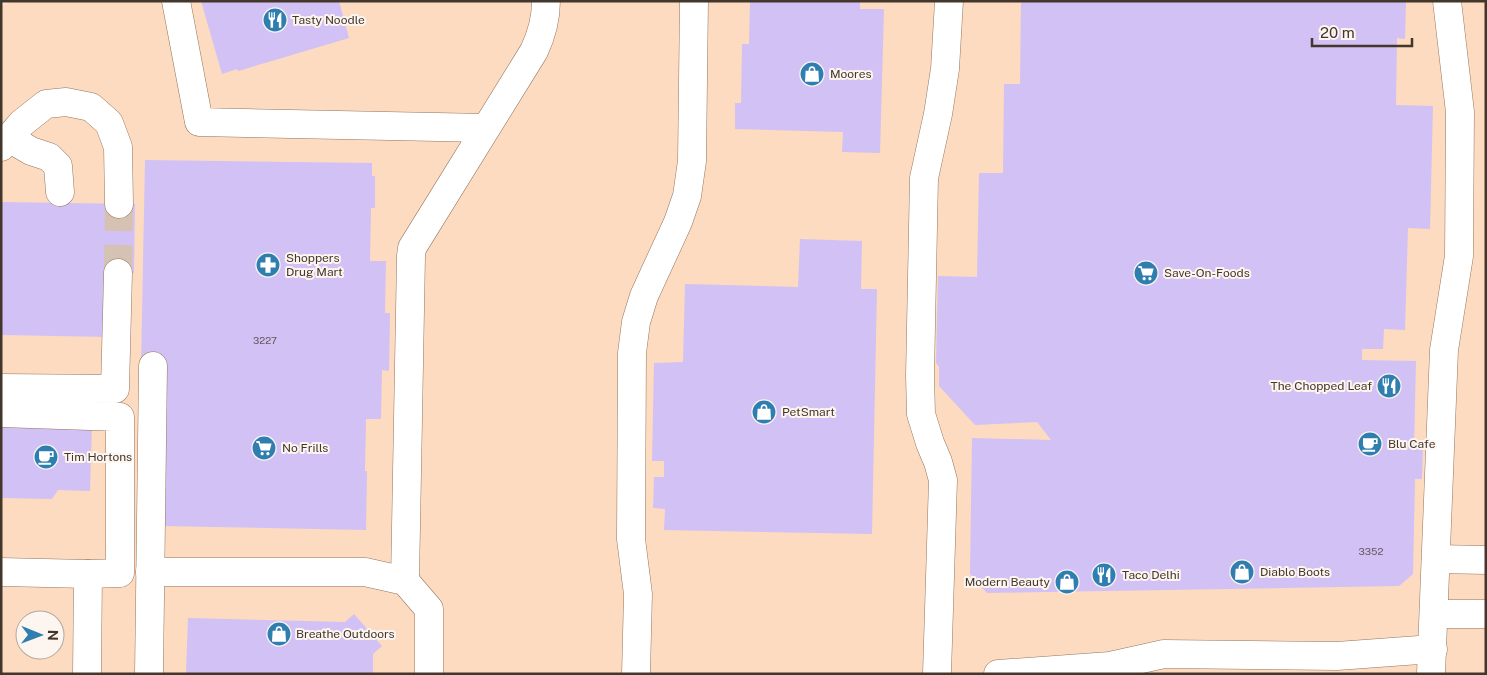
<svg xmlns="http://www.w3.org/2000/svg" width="1487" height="675" viewBox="0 0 1487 675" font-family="'Public Sans',sans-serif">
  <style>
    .built { fill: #fcdbc1; fill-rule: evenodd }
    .building { fill: #d2c1f4 }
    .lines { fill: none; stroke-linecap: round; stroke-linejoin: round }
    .minor-tunnel { stroke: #d5c2b3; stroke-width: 28; stroke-dasharray: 28 14; stroke-linecap: butt }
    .minor-casing { stroke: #94755c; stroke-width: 29 }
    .minor { stroke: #fff; stroke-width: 28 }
    .labels { text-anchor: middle; stroke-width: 4; stroke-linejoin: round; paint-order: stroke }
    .number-label { font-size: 10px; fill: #67595d }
    .poi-label { font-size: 12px; fill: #43362b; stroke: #fdf5f0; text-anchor: start }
  </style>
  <rect width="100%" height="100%" fill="#fae5d5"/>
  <path class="built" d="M 14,1 L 1486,1 L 1486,674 L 1,674 L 1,6 ZM 25,620 L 55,620 L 55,650 L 25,650 Z"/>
  <g class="building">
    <polygon points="201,1 339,1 349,38 238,71 237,69 222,74"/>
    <polygon points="750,1 860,1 860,9 884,9 880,153 842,152 843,132 735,129 735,103 741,103 742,44 749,44"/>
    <polygon points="1021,1 1406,1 1405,39 1397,38 1396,105 1433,106 1430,229 1408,228 1405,330 1384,329 1383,349 1362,349 1362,360 1416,361 1414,447 1423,447 1422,479 1415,479 1413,574 1399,586 987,593 970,574 972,438 1051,440 1037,422 975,425 939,386 939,367 936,363 938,276 977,277 979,173 1003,173 1004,84 1020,84"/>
    <polygon points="145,160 372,163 372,176 375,176 375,208 371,208 370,261 386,261 385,313 390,313 389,371 382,370 381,419 366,419 365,471 367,471 366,530 162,526 141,366"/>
    <polygon points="1,202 135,204 134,273 118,273 109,337 1,335"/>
    <polygon points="800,239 862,241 861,289 877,289 872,534 664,530 665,509 653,508 654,477 664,477 664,461 652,461 654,363 683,362 685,284 798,287"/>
    <polygon points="1,421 92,423 90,491 58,490 52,499 1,498"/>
    <polygon points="354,614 382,646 373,654 373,674 186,674 188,618 345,622"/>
  </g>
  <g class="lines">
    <polyline class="minor-tunnel" points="118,273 119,204"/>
    <defs>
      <g id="minor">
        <polyline points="176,1 199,122 486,128"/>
        <polyline points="9,138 31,151 49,157 58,166 60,192"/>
        <polyline points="1,147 22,123 46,104 66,102 91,107 109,123 118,147 119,204"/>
        <polyline points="1,388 115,389 118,273"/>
        <polyline points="1,413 120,417 120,573 88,574"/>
        <polyline points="1436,559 1486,560"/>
        <polyline points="1,572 88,574 87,674"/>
        <polyline points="150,572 365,572 405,581 429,609 429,674"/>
        <path d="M 405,581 L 411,256 L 412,248 L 534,51 C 542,34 546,20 546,1"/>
        <polyline points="1434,614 1486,614"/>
        <polyline points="149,674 153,366"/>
        <polyline points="636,674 638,594 631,539 632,353 636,322 644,296 678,222 687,196 692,161 694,1"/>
        <polyline points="937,674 943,480 938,462 930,443 921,414 920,376 924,178 938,114 945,69 949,1"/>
        <polyline points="998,674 1110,666 1164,654 1337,656 1433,649"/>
        <polyline points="1431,674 1444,350 1459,256 1460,112 1447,1"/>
      </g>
    </defs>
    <use href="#minor" class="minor-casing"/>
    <use href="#minor" class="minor"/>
  </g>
  <defs>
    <symbol id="restaurant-disc" viewBox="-11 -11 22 22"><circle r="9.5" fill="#2e7eb0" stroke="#fdf5f0"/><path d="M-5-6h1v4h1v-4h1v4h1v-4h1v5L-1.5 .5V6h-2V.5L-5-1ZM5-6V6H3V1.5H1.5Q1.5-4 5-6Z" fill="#fff"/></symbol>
    <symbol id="shop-disc" viewBox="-11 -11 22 22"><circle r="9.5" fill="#2e7eb0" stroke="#fdf5f0"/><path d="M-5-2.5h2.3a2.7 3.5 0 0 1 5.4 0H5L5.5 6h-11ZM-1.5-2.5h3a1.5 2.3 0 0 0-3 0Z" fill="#fff"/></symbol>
    <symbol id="pharmacy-disc" viewBox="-11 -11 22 22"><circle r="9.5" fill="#2e7eb0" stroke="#fdf5f0"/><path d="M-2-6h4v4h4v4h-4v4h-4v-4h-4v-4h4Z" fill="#fff"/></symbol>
    <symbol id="supermarket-disc" viewBox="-11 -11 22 22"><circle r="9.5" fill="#2e7eb0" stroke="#fdf5f0"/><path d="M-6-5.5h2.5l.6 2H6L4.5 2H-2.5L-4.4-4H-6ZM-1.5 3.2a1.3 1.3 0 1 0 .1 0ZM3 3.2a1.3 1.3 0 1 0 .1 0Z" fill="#fff"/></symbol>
    <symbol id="cafe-disc" viewBox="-11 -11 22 22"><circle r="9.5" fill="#2e7eb0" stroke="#fdf5f0"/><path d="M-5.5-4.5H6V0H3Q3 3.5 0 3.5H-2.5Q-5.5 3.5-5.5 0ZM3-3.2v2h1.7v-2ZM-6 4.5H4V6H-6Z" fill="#fff"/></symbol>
  </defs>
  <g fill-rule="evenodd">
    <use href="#restaurant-disc" x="261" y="6" width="28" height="28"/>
    <use href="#shop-disc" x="798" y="60" width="28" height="28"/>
    <use href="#pharmacy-disc" x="254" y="251" width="28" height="28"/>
    <use href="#supermarket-disc" x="1132" y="259" width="28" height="28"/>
    <use href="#restaurant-disc" x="1375" y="372" width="28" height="28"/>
    <use href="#shop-disc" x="750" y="398" width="28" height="28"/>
    <use href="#cafe-disc" x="1356" y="430" width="28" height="28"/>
    <use href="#supermarket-disc" x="250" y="434" width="28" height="28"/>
    <use href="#cafe-disc" x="32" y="443" width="28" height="28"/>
    <use href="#shop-disc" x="1228" y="558" width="28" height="28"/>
    <use href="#restaurant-disc" x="1090" y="561" width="28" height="28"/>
    <use href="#shop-disc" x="1053" y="568" width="28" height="28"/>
    <use href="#shop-disc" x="265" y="620" width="28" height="28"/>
  </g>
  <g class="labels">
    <g class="number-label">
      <text x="265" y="344">3227</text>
      <text x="1371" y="555">3352</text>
    </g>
    <g class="poi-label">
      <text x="292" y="24">Tasty Noodle</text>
      <text x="830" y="78">Moores</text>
      <text x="286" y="262">Shoppers<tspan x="286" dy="14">Drug Mart</tspan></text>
      <text x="1164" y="277">Save-On-Foods</text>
      <text x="1372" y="390" text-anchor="end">The Chopped Leaf</text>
      <text x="782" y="416">PetSmart</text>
      <text x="1388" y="448">Blu Cafe</text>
      <text x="282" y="452">No Frills</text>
      <text x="64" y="461">Tim Hortons</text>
      <text x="1260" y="576">Diablo Boots</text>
      <text x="1122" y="579">Taco Delhi</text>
      <text x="1050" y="586" text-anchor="end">Modern Beauty</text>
      <text x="296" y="638">Breathe Outdoors</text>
    </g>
  </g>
  <rect width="1487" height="675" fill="none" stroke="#43362b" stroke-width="5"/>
  <g transform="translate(40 635) rotate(91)"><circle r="24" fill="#fdf5f0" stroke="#b3a9a1"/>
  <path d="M0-4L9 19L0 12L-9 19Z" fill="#2e7eb0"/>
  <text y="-8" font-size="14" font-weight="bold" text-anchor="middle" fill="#43362b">N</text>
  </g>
  <path d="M1312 38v8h100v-8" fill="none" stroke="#43362b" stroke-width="2.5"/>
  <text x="1320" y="38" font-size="15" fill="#43362b" stroke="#fdf5f0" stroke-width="4" paint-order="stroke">20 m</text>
</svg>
